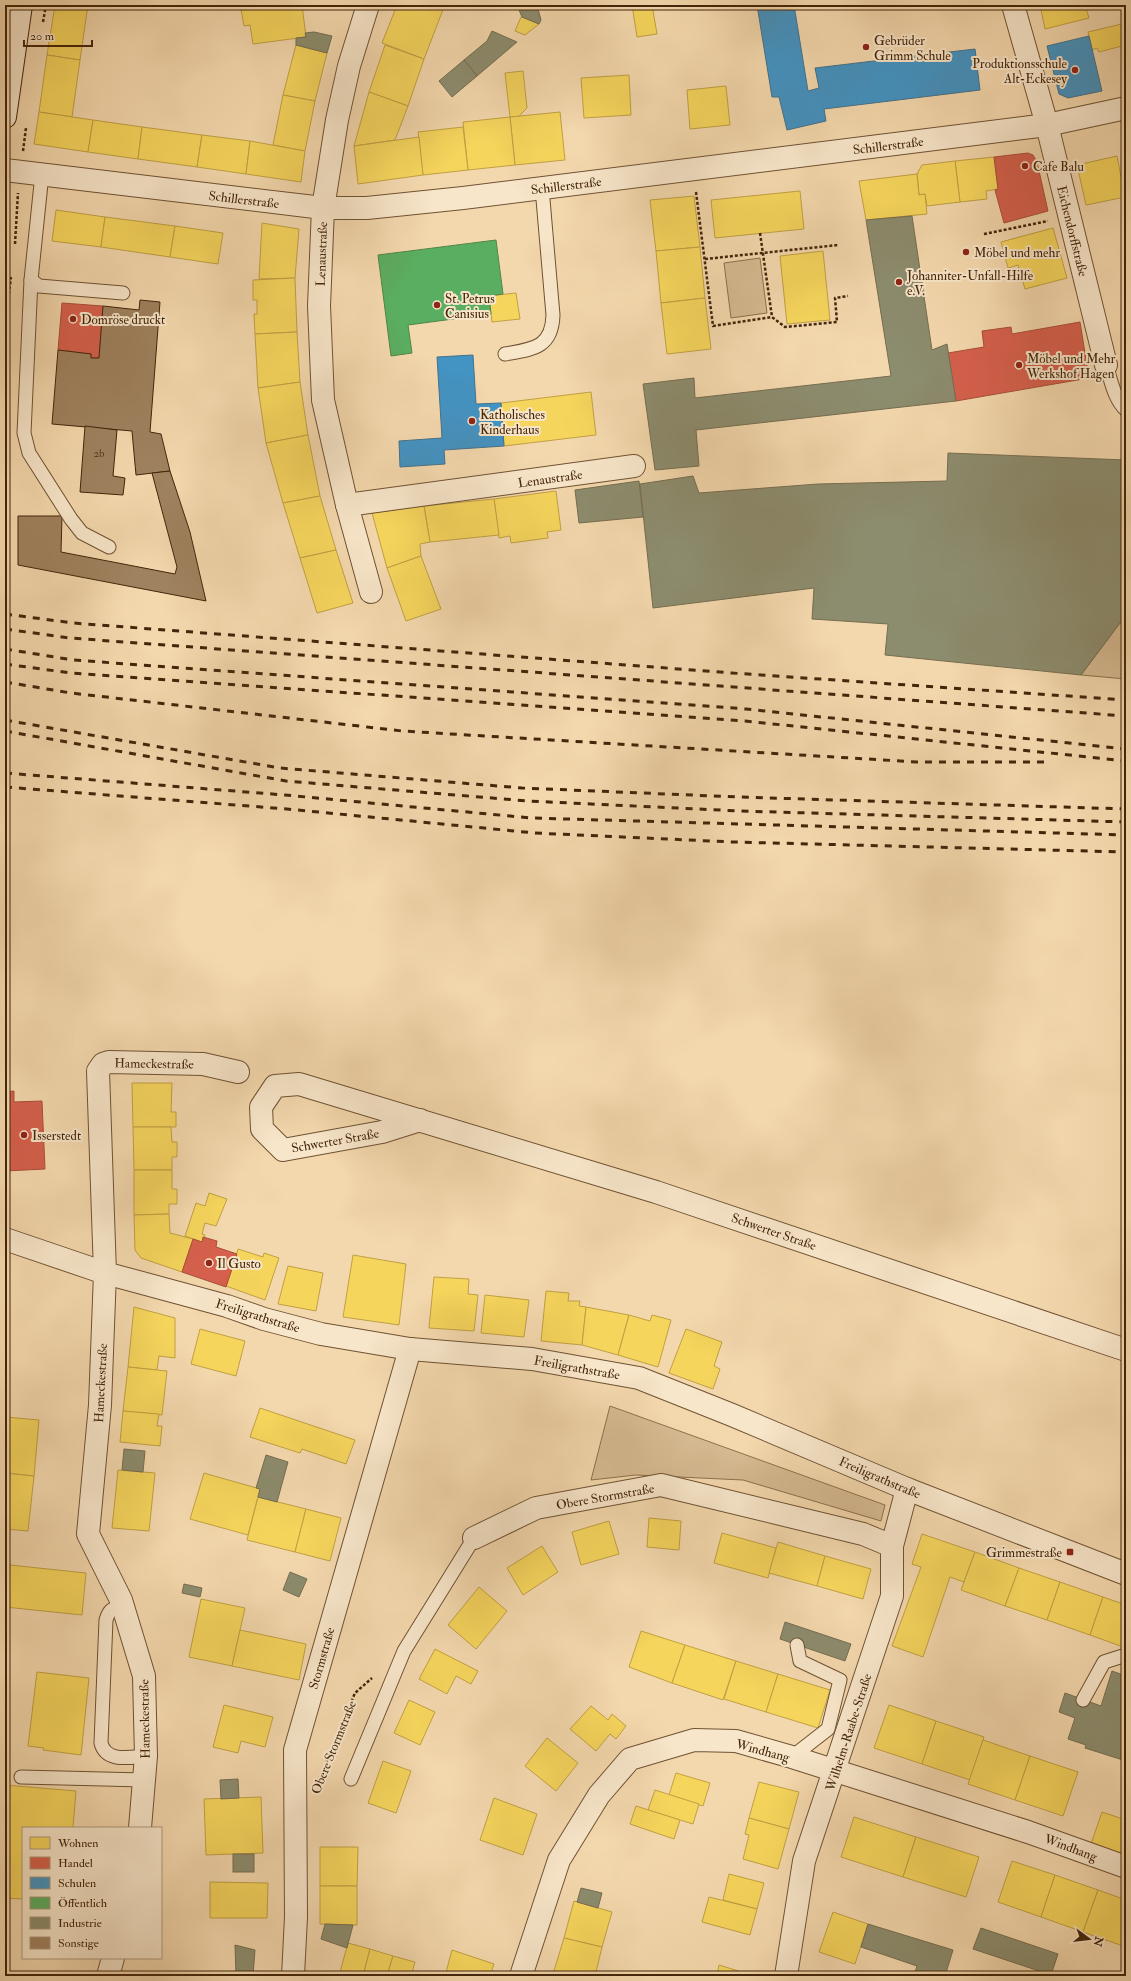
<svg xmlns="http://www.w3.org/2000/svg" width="1131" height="1981" viewBox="0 0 1131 1981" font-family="'IM FELL Double Pica',serif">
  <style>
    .green { fill: #d6ba91; stroke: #8c704e }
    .homes { fill: #f6d55c; stroke: #c0a043 }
    .shops { fill: #d6604d; stroke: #aa4e39 }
    .schools { fill: #4393c3; stroke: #43728c }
    .public { fill: #5aae61; stroke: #538547 }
    .industry { fill: #8c8c6e; stroke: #766d50 }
    .building { fill: #9f825f; stroke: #43250a }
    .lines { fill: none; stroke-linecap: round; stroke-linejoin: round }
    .service-casing { stroke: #6f5233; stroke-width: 15 }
    .minor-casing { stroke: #6f5233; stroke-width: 24 }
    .secondary-casing { stroke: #43250a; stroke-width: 24 }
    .path { stroke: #43250a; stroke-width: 2.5; stroke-dasharray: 3 2; stroke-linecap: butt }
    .service { stroke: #f8e6ca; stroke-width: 13 }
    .minor { stroke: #f8e6ca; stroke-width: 22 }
    .secondary { stroke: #f8e6ca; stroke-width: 22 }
    .rail { stroke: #43250a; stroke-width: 3; stroke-dasharray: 7 7; stroke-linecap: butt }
    .poi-dot { fill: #8f2418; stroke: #f8e6ca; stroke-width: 1.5 }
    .labels { text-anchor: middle; stroke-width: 4; stroke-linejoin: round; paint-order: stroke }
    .number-label { font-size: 11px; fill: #5a3c1f }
    .poi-label { font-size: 13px; fill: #43250a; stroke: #f8e6ca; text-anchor: start }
    .street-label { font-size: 13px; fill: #43250a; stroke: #f8e6ca }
  </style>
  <rect width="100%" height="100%" fill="#f4d8ad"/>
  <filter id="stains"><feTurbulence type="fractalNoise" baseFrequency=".005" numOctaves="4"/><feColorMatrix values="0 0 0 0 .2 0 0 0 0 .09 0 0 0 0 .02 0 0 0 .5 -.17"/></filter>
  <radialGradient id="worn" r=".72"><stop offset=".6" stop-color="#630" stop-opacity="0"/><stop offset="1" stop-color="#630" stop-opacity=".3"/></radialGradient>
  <g class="green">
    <polygon points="760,258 767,313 731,318 724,263"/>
    <polygon points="1126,615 1126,679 1081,675"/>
    <polygon points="610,1406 885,1505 881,1521 743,1480 636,1475 591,1480"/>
  </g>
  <g class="homes">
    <polygon points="55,5 88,5 80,60 47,55"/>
    <polygon points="268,5 302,5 306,37 253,44 250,25 244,26 241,10 268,7"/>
    <polygon points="397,5 438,5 444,7 424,59 382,43"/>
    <polygon points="632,5 652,5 657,34 637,37"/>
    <polygon points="1040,5 1085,5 1089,18 1045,29"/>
    <polygon points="521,17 522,17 539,24 525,35 515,31"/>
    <polygon points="1126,23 1126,45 1099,52 1097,48 1092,50 1088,32"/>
    <polygon points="296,45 327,53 315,101 283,95"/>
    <polygon points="385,45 424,59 408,106 369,92"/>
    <polygon points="47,55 80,60 72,117 39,112"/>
    <polygon points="523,71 527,108 518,117 510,117 505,73"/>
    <polygon points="629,75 631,115 584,118 581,78"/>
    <polygon points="726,86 730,125 690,129 687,90"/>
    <polygon points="369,92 408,106 395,140 354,146"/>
    <polygon points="283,95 315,101 305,151 273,145"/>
    <polygon points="39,112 93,120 88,152 34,144"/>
    <polygon points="560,112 565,160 515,165 510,117"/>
    <polygon points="510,117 515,165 468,170 463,122"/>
    <polygon points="93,120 142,127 138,159 88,152"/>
    <polygon points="142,127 202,135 197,167 138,159"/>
    <polygon points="463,127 468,170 423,175 418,132"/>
    <polygon points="202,135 250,141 246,174 197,167"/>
    <polygon points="419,137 423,175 358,184 354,146"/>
    <polygon points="250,141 305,151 301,182 246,174"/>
    <polygon points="1117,156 1125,197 1086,205 1077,165"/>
    <polygon points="994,157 998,189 986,191 987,199 960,202 955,161"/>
    <polygon points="955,161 960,202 927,206 925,194 919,195 917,174 922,165"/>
    <polygon points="917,174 919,195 925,194 927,214 866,220 859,181"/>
    <polygon points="800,191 804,229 715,238 711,200"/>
    <polygon points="694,196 700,247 656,251 650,200"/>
    <polygon points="56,210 105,217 101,247 52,241"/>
    <polygon points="105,217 175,226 170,257 101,247"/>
    <polygon points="262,223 299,229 295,278 259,279"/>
    <polygon points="175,226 223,233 218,264 170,257"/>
    <polygon points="1053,228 1067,278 1025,289 1018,265 1008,268 1001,242"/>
    <polygon points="700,247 705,298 661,303 656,251"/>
    <polygon points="823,251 830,320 787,324 780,256"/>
    <polygon points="295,278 297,332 255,334 254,314 257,314 257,300 253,300 253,280"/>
    <polygon points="516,293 520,319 492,322 489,296"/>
    <polygon points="705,298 711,349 667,354 661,303"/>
    <polygon points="297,332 300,382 258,388 255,334"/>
    <polygon points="300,382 308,435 266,443 258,388"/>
    <polygon points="591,392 596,435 504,446 501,403"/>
    <polygon points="308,435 320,496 283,503 266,443"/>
    <polygon points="556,491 561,530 547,532 548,538 511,543 510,536 499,538 494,499"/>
    <polygon points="320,496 336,550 300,558 283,503"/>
    <polygon points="494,499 499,535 430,542 424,506"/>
    <polygon points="424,506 430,542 420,544 421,556 387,568 372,513"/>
    <polygon points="336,550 353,603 317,613 300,558"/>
    <polygon points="421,556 441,609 406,621 387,568"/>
    <polygon points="132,1083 172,1083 171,1112 176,1112 176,1127 133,1127"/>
    <polygon points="133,1127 171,1127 172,1142 177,1142 177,1157 172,1157 172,1170 134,1170"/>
    <polygon points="134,1170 172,1170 172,1189 177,1189 177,1204 169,1204 169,1214 134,1215"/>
    <polygon points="209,1193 227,1199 216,1226 205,1223 202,1234 205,1235 202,1242 185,1236 196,1203 205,1206"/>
    <polygon points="169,1214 170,1233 193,1239 182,1272 141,1258 135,1250 134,1215"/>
    <polygon points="238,1249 263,1257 264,1253 279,1258 265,1300 226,1286"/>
    <polygon points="353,1255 406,1264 399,1325 343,1317"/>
    <polygon points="288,1266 323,1273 316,1311 278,1304"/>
    <polygon points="434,1277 469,1279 468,1294 478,1295 474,1331 429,1328"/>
    <polygon points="546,1291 569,1293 568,1301 580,1301 579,1306 586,1307 582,1345 541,1341"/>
    <polygon points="485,1295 529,1300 524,1337 481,1333"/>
    <polygon points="134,1307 175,1318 175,1358 159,1356 157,1370 128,1367"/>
    <polygon points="586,1307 629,1315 618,1355 582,1345"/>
    <polygon points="629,1315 650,1321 652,1315 671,1320 658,1367 618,1355"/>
    <polygon points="200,1329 245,1341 236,1376 191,1364"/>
    <polygon points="686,1329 722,1342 714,1366 720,1369 713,1389 669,1373"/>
    <polygon points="128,1367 167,1371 162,1415 123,1411"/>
    <polygon points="260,1408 355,1440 346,1464 302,1449 300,1453 250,1437"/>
    <polygon points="123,1411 159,1414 157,1426 162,1426 160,1446 120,1442"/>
    <polygon points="5,1417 39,1420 34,1476 5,1473"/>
    <polygon points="118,1470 155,1473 149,1531 112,1528"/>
    <polygon points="5,1473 34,1476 28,1531 5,1529"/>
    <polygon points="204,1473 260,1489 248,1535 190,1519"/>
    <polygon points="258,1497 306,1509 295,1552 247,1540"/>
    <polygon points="306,1509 341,1518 330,1561 295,1552"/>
    <polygon points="649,1518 681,1521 679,1550 647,1547"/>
    <polygon points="609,1521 619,1554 581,1565 572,1532"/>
    <polygon points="722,1533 776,1548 768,1578 714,1563"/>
    <polygon points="922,1534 975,1552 964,1582 950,1577 923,1657 892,1646 921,1567 912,1564"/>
    <polygon points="778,1542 825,1556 817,1586 769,1573"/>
    <polygon points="542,1546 558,1572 523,1595 507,1568"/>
    <polygon points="975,1552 1019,1568 1005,1606 961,1590"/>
    <polygon points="825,1556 871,1569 863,1599 817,1586"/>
    <polygon points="10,1565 86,1573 82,1615 5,1607"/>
    <polygon points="1019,1568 1060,1582 1047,1620 1005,1606"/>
    <polygon points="1060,1582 1103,1597 1090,1635 1047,1620"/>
    <polygon points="479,1587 507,1611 476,1649 448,1625"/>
    <polygon points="1103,1597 1126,1605 1126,1648 1090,1635"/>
    <polygon points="201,1599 245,1608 232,1666 189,1657"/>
    <polygon points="240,1630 306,1644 299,1680 232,1666"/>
    <polygon points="641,1631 685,1645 672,1683 629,1667"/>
    <polygon points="685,1645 736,1661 723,1700 672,1683"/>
    <polygon points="435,1649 478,1671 471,1684 456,1676 447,1694 419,1679"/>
    <polygon points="736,1661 778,1674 766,1712 724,1699"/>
    <polygon points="37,1672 89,1678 81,1755 43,1750 44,1748 28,1746"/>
    <polygon points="778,1674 830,1690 818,1728 766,1712"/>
    <polygon points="409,1700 435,1712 420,1745 394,1733"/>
    <polygon points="224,1705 273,1717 265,1747 241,1741 238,1753 213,1747"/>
    <polygon points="889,1705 936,1721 922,1764 874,1748"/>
    <polygon points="591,1706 608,1720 612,1714 626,1726 616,1739 610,1734 596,1751 570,1729"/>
    <polygon points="936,1721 984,1737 970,1780 922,1764"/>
    <polygon points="547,1738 578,1763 556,1791 525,1766"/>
    <polygon points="983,1740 1030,1756 1015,1800 968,1784"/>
    <polygon points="1030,1756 1078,1772 1063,1816 1015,1800"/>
    <polygon points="383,1761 411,1771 396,1813 368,1803"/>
    <polygon points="676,1773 710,1783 703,1806 669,1795"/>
    <polygon points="759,1782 799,1792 789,1829 749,1818"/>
    <polygon points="5,1785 76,1791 73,1828 23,1828 23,1899 5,1898"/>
    <polygon points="655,1790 699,1804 693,1824 648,1810"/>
    <polygon points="261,1797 263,1853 206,1855 204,1799"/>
    <polygon points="494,1798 537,1814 523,1855 480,1840"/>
    <polygon points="636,1806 680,1820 674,1839 630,1824"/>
    <polygon points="1102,1812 1126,1820 1126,1859 1090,1847"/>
    <polygon points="854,1817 916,1837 903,1877 841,1857"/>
    <polygon points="749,1818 789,1829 778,1869 743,1859 749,1835 745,1834"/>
    <polygon points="916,1837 979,1857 966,1897 903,1877"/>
    <polygon points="320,1847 358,1847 357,1886 320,1886"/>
    <polygon points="1012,1861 1055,1875 1041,1917 998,1902"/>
    <polygon points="729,1874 764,1883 757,1909 723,1900"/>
    <polygon points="1055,1875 1098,1890 1083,1932 1041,1917"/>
    <polygon points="210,1882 268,1883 267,1918 210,1918"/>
    <polygon points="320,1886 357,1886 357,1925 320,1924"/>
    <polygon points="1098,1890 1126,1900 1126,1947 1083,1932"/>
    <polygon points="709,1897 757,1909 750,1935 702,1922"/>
    <polygon points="574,1901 612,1912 602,1947 564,1938"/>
    <polygon points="833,1912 868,1924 855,1964 819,1952"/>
    <polygon points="564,1938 602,1947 595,1976 561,1976 553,1974"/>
    <polygon points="348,1943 370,1949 363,1976 339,1976"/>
    <polygon points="370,1949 393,1956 387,1976 363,1976"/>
    <polygon points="452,1950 494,1964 490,1976 445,1976"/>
    <polygon points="393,1956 415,1962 411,1976 387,1976"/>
    <polygon points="719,1965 748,1974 748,1976 717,1976"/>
  </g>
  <g class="shops">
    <polygon points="1028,153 1033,155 1037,162 1048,211 1004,223 995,190 998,189 994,157"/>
    <polygon points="62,303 103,306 99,358 91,358 91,354 58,350"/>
    <polygon points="1080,322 1089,378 956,401 948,353 984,347 982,331 1011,327 1012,334"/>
    <polygon points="14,1091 14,1102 42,1101 45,1169 5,1171 5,1092"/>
    <polygon points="203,1237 217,1241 216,1247 237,1254 226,1287 182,1272 193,1239 202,1242"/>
  </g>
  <g class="schools">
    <polygon points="757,5 794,5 808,91 819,88 815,68 975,49 980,90 824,109 826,121 787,130 779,97 772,97"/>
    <polygon points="1089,36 1102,91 1068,98 1059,94 1047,46"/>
    <polygon points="473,355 476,404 501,403 504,446 444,450 445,464 400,467 399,441 442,438 437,357"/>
  </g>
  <polygon class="public" points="496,240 503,294 489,296 491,314 408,325 412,353 391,356 378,255"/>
  <g class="industry">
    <polygon points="517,5 537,5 541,20 539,24 522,17"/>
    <polygon points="492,31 517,42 477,76 464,60 487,41"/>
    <polygon points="314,32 332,36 327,53 296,45 296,38 306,37 305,33"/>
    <polygon points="464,60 477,76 452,97 439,81"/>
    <polygon points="912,216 932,350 947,344 956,401 696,430 699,466 655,470 643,384 694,378 695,398 891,376 866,220"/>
    <polygon points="948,453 1126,460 1126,615 1081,675 885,655 888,624 812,619 814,588 653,608 640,484 693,476 699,493 818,484 947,481"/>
    <polygon points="639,481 643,517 579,523 575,490"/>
    <polygon points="124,1449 145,1451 143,1472 122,1470"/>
    <polygon points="266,1455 288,1462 277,1502 258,1497 260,1489 256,1488"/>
    <polygon points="290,1572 307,1579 299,1597 283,1590"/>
    <polygon points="184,1584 202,1588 200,1597 182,1593"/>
    <polygon points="785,1622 851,1644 845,1661 780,1639"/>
    <polygon points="1112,1671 1126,1676 1126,1761 1085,1748 1086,1745 1068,1739 1075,1718 1059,1712 1065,1693 1101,1706"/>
    <polygon points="238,1779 239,1798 221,1799 220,1780"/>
    <rect x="233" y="1854" width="21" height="18"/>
    <polygon points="581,1888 602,1893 598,1908 577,1902"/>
    <polygon points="325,1924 353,1925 347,1948 321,1939"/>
    <polygon points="868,1924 953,1950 945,1976 914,1976 917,1966 861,1947"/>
    <polygon points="981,1928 1058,1954 1051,1975 973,1949"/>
    <polygon points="235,1945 255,1950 253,1976 236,1976"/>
  </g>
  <g class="building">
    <polygon points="140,300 160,302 150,432 161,434 170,471 136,475 132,431 52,424 58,350 91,354 91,358 99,358 103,306 139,310"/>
    <polygon points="85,426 117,430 113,476 125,478 123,495 80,492"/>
    <polygon points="170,471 190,532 206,601 18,565 18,516 62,516 61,552 175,574 177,567 152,473"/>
  </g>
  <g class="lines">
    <defs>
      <g id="service">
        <polyline points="42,174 31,280 39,286 123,293"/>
        <polyline points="31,280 24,433 29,453 71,519 82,533 109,547"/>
        <path d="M 505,354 C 533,349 552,348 553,315 L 542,188"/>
        <path d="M 1106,365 C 1111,380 1114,399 1126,410"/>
        <path d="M 122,1606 C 112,1608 109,1610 106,1620 L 101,1743 C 106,1763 130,1757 146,1756"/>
        <polyline points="1083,1700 1104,1662 1126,1655"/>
        <polyline points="792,1757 828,1729 840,1680 800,1661 797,1645"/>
        <polyline points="21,1777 144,1780"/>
        <polyline points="351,1779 404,1651 474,1538"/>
      </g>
      <g id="minor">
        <polyline points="368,5 349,66 337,120 323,208 319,306 323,400 347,505 371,592"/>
        <polyline points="1013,5 1047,125 1106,365"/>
        <polyline points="5,170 323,208 367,208 463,198 1047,125 1126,108"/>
        <polyline points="347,505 634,466"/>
        <polyline points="420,1120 382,1132 283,1150 262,1129 261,1107 275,1086 299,1084 656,1192 1126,1350"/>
        <polyline points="5,1239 105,1273 227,1306 264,1319 321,1334 410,1349 532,1359 639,1378 732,1415 907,1489 1126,1574"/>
        <polyline points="474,1538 536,1508 661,1485 863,1534 892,1546"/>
        <polyline points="140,1828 146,1756 144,1676 121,1600 88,1534 100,1405 105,1273 98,1071 103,1064 109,1062 203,1064 238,1072"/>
        <polyline points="108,1976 113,1958"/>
        <polyline points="293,1976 296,1917 295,1750 410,1349"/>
        <polyline points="521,1976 559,1860 599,1795 630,1759 694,1740 736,1741 792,1757 1028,1832 1126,1867"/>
        <polyline points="786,1976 804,1861 892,1596 892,1546 907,1489"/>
      </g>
      <polyline id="secondary" points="5,117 21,5"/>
    </defs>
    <use href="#service" class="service-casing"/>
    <use href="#minor" class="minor-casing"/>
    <use href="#secondary" class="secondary-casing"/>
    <g class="path">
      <polyline points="43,22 46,5"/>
      <polyline points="23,151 26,128"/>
      <polyline points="696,192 713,326 772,317 785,327 837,322 835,298 848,296"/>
      <polyline points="760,233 772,317"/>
      <polyline points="984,234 1048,221"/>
      <polyline points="15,244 18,193"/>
      <polyline points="705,259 838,245"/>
      <polyline points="5,324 11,277"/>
      <polyline points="319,1780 355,1693 372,1678"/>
    </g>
    <use href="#service" class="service"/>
    <use href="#minor" class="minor"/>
    <use href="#secondary" class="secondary"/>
    <g class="rail">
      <polyline points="5,614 73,623 732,673 1126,700"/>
      <polyline points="5,629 70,638 1126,716"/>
      <polyline points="5,649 73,660 746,709 1126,749"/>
      <polyline points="5,664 71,673 745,721 1126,761"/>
      <polyline points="5,682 71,693 402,731 917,762 1046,762"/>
      <polyline points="5,720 280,768 522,788 739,797 1126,809"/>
      <polyline points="5,731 286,781 528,801 740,811 1126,822"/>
      <polyline points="5,773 285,795 531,818 1126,835"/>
      <polyline points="5,787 287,809 535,833 733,842 1126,852"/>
    </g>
  </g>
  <g class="poi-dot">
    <circle cx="866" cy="47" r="4"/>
    <circle cx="1075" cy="70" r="4"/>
    <circle cx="1025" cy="166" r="4"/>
    <circle cx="966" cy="252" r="4"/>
    <circle cx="899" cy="282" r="4"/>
    <circle cx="437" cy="305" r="4"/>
    <circle cx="73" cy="319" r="4"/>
    <circle cx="1019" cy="365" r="4"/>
    <circle cx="472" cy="421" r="4"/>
    <circle cx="24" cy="1135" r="4"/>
    <circle cx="209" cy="1263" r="4"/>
    <rect x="1066" y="1548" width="8" height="8" rx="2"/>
  </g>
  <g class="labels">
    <g class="number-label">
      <text x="99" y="457">2b</text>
    </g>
    <g class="poi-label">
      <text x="874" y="45">Gebrüder<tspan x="874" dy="15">Grimm Schule</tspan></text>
      <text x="1067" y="68" text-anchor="end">Produktionsschule<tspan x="1067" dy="15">Alt-Eckesey</tspan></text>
      <text x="1033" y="171">Cafe Balu</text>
      <text x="974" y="257">Möbel und mehr</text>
      <text x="907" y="280">Johanniter-Unfall-Hilfe<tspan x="907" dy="15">e.V.</tspan></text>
      <text x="445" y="303">St. Petrus<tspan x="445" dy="15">Canisius</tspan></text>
      <text x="81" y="324">Domröse druckt</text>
      <text x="1027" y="363">Möbel und Mehr<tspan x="1027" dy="15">Werkshof Hagen</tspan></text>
      <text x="480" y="419">Katholisches<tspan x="480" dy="15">Kinderhaus</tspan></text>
      <text x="32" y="1140">Isserstedt</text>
      <text x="217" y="1268">Il Gusto</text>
      <text x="1062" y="1557" text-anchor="end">Grimmestraße</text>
    </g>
    <g class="street-label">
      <text transform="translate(888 145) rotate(-7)" y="5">Schillerstraße</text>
      <text transform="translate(566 185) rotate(-7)" y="5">Schillerstraße</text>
      <text transform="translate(244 199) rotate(7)" y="5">Schillerstraße</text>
      <text transform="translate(1073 231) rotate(76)" y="5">Eichendorffstraße</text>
      <text transform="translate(321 254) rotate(-88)" y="5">Lenaustraße</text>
      <text transform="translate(550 478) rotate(-8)" y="5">Lenaustraße</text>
      <text transform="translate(154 1063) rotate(1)" y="5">Hameckestraße</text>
      <text transform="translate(335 1140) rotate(-10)" y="5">Schwerter Straße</text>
      <text transform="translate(774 1231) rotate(19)" y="5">Schwerter Straße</text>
      <text transform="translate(258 1315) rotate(17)" y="5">Freiligrathstraße</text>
      <text transform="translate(577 1367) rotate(10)" y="5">Freiligrathstraße</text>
      <text transform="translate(100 1383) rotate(-87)" y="5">Hameckestraße</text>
      <text transform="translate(880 1477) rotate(23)" y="5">Freiligrathstraße</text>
      <text transform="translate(605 1496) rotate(-10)" y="5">Obere Stormstraße</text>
      <text transform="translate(321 1658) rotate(-74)" y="5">Stormstraße</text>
      <text transform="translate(144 1719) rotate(-91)" y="5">Hameckestraße</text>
      <text transform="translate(848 1732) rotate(-72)" y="5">Wilhelm-Raabe-Straße</text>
      <text transform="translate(333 1747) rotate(-68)" y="5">Obere Stormstraße</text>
      <text transform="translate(763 1750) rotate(15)" y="5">Windhang</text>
      <text transform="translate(1071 1847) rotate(20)" y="5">Windhang</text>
    </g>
  </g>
  <rect width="1131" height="1981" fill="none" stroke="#f4d8ad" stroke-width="20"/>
  <rect x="6" y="6" width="1119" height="1969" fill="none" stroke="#43250a" stroke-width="2"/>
  <rect x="10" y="10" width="1111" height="1961" fill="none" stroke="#43250a"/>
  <rect x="22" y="1827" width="140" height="132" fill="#f8e6ca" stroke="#b0997d"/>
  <rect x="30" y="1837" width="20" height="12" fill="#f6d55c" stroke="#b0997d"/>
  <text x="58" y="1847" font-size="12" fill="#43250a">Wohnen</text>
  <rect x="30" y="1857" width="20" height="12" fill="#d6604d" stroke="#b0997d"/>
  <text x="58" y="1867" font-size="12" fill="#43250a">Handel</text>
  <rect x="30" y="1877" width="20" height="12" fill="#4393c3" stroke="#b0997d"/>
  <text x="58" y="1887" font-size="12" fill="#43250a">Schulen</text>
  <rect x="30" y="1897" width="20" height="12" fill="#5aae61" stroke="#b0997d"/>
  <text x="58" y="1907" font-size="12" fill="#43250a">Öffentlich</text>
  <rect x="30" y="1917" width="20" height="12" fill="#8c8c6e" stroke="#b0997d"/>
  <text x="58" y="1927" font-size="12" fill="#43250a">Industrie</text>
  <rect x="30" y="1937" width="20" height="12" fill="#9f825f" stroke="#b0997d"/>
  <text x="58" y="1947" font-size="12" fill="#43250a">Sonstige</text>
  <g transform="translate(1089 1939) rotate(105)" stroke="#f8e6ca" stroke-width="3" paint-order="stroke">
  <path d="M0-3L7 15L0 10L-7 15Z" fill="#43250a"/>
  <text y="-6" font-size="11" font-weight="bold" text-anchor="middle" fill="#43250a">N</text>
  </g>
  <path d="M24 40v6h68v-6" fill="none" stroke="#43250a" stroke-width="2"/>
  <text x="30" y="40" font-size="12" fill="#43250a" stroke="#f8e6ca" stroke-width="3" paint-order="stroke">20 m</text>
  <rect width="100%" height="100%" filter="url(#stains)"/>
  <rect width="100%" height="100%" fill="url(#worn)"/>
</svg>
